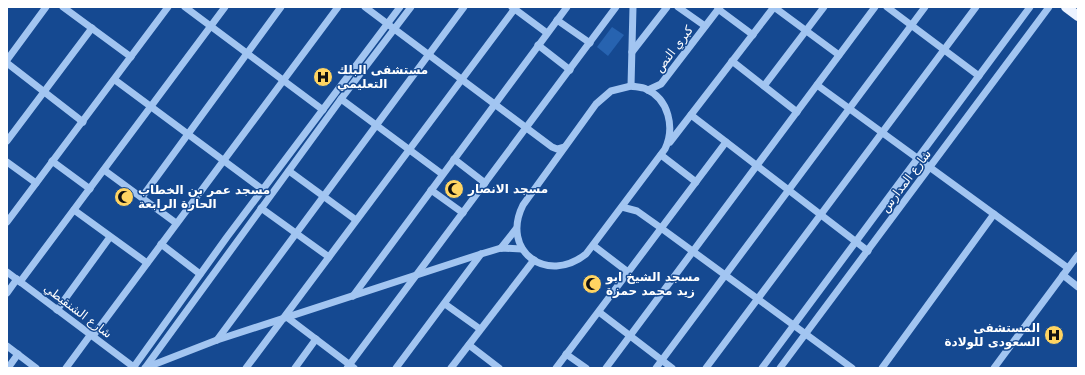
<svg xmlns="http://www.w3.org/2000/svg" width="1085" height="375" viewBox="0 0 1085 375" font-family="'DejaVu Sans','Noto Sans Arabic',sans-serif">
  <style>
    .green { fill: #2763b0 }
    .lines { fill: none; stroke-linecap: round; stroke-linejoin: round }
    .minor { stroke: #a2c5f1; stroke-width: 7 }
    .major { stroke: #ecf3ff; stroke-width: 10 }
    .labels { text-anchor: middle; stroke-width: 3; stroke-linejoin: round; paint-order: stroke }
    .street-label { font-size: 12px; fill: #fff; stroke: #154991 }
    .poi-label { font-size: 12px; font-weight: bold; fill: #fff; stroke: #154991; text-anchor: start }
  </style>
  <rect width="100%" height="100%" fill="#154991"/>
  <polygon class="green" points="612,27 624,35 608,56 597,47"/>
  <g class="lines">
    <g class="minor">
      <polyline points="63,7 131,57"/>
      <polyline points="185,7 323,110"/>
      <polyline points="365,7 552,147 557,149 564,147"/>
      <polyline points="512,7 547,33"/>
      <polyline points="678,7 705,26"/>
      <polyline points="774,7 839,55"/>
      <polyline points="887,7 979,76"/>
      <polyline points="718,9 753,35"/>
      <polyline points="557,20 590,43"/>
      <polyline points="538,45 570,70"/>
      <polyline points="632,52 667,7"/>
      <polyline points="7,60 46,7"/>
      <polyline points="732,61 797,112"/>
      <polyline points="7,63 83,122"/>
      <polyline points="115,80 266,192"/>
      <polyline points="817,85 1068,268"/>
      <path d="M 631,86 C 636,87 642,87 646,89 C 669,99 675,128 665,149 L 586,254 C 547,285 500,251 523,205 L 596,104 L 611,91 Z"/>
      <polyline points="631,86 633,7"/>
      <polyline points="764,86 824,7"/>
      <polyline points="648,90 661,84 720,7"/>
      <polyline points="341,99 442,174"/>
      <polyline points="691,115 868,251"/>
      <polyline points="7,141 92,28"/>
      <polyline points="670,142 774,7"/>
      <polyline points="661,155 696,182"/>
      <polyline points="454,159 485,183"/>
      <polyline points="52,161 90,189"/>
      <polyline points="7,162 36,183"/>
      <polyline points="104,170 176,223"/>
      <polyline points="289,171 356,220"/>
      <polyline points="431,190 463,213"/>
      <polyline points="142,197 281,7"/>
      <polyline points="622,207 637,211 661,228 852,368"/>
      <polyline points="261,208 329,257"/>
      <polyline points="74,210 147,263"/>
      <polyline points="7,222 168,7"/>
      <polyline points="161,244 200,274"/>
      <polyline points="594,246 628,272"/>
      <polyline points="501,248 516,229"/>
      <polyline points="7,272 135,368"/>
      <polyline points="1063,275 1078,287"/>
      <polyline points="20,282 225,7"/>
      <polyline points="7,293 17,279"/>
      <polyline points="353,296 567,7"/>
      <polyline points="445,304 480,329"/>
      <polyline points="57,310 110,237"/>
      <polyline points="599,312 672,368"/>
      <polyline points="288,318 354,368"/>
      <polyline points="93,336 338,7"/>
      <polyline points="217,340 464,7"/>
      <polyline points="469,345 499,368"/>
      <polyline points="7,346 36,368"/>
      <polyline points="566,354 586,368"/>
      <polyline points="8,368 18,354"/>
      <polyline points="66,368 91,334"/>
      <polyline points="133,368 227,237 400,7"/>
      <polyline points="145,368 341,99 411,7"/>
      <polyline points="145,368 217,340 481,254 501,248 522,249"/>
      <polyline points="246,368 516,7"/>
      <polyline points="295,368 316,339"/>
      <polyline points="347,368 616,7"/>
      <polyline points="396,368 481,254"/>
      <polyline points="451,368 534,260"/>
      <polyline points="556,368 726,142"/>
      <polyline points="606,368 875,7"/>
      <polyline points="656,368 925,7"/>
      <polyline points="706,368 976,7"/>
      <polyline points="762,368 1030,7"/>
      <polyline points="780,368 1049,7"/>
      <polyline points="882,368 994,214"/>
      <polyline points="994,368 1078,255"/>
    </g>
    <polyline class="major" points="1066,7 1078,16"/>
  </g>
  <defs>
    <symbol id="hospital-disc" viewBox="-11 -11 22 22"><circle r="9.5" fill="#ffd462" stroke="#154991"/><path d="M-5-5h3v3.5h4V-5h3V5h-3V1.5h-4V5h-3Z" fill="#111"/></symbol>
    <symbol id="mosque-disc" viewBox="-11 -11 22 22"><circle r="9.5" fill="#ffd462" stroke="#154991"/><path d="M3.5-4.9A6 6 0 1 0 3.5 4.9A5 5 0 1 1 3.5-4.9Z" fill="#111"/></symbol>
  </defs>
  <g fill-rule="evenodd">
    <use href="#hospital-disc" x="312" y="66" width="22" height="22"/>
    <use href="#mosque-disc" x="443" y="178" width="22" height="22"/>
    <use href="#mosque-disc" x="113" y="186" width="22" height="22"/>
    <use href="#mosque-disc" x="581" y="273" width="22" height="22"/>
    <use href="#hospital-disc" x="1043" y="324" width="22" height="22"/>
  </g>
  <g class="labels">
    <g class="street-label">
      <text transform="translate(674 49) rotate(-53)" y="4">كبري النص</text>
      <text transform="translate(906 181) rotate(-53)" y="4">شارع المدارس</text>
      <text transform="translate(78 311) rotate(37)" y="4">شارع الشنقيطي</text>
    </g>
    <g class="poi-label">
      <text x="337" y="74">مستشفى البلك<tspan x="337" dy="14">التعليمي</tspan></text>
      <text x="468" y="193">مسجد الانصار</text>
      <text x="138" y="194">مسجد عمر بن الخطاب<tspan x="138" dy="14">الحارة الرابعة</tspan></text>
      <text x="606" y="281">مسجد الشيخ ابو<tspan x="606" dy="14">زيد محمد حمزة</tspan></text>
      <text x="1040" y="332" text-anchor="end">المستشفى<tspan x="1040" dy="14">السعودى للولادة</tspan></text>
    </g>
  </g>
  <rect width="1085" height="375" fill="none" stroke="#ffffff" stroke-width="16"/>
</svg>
